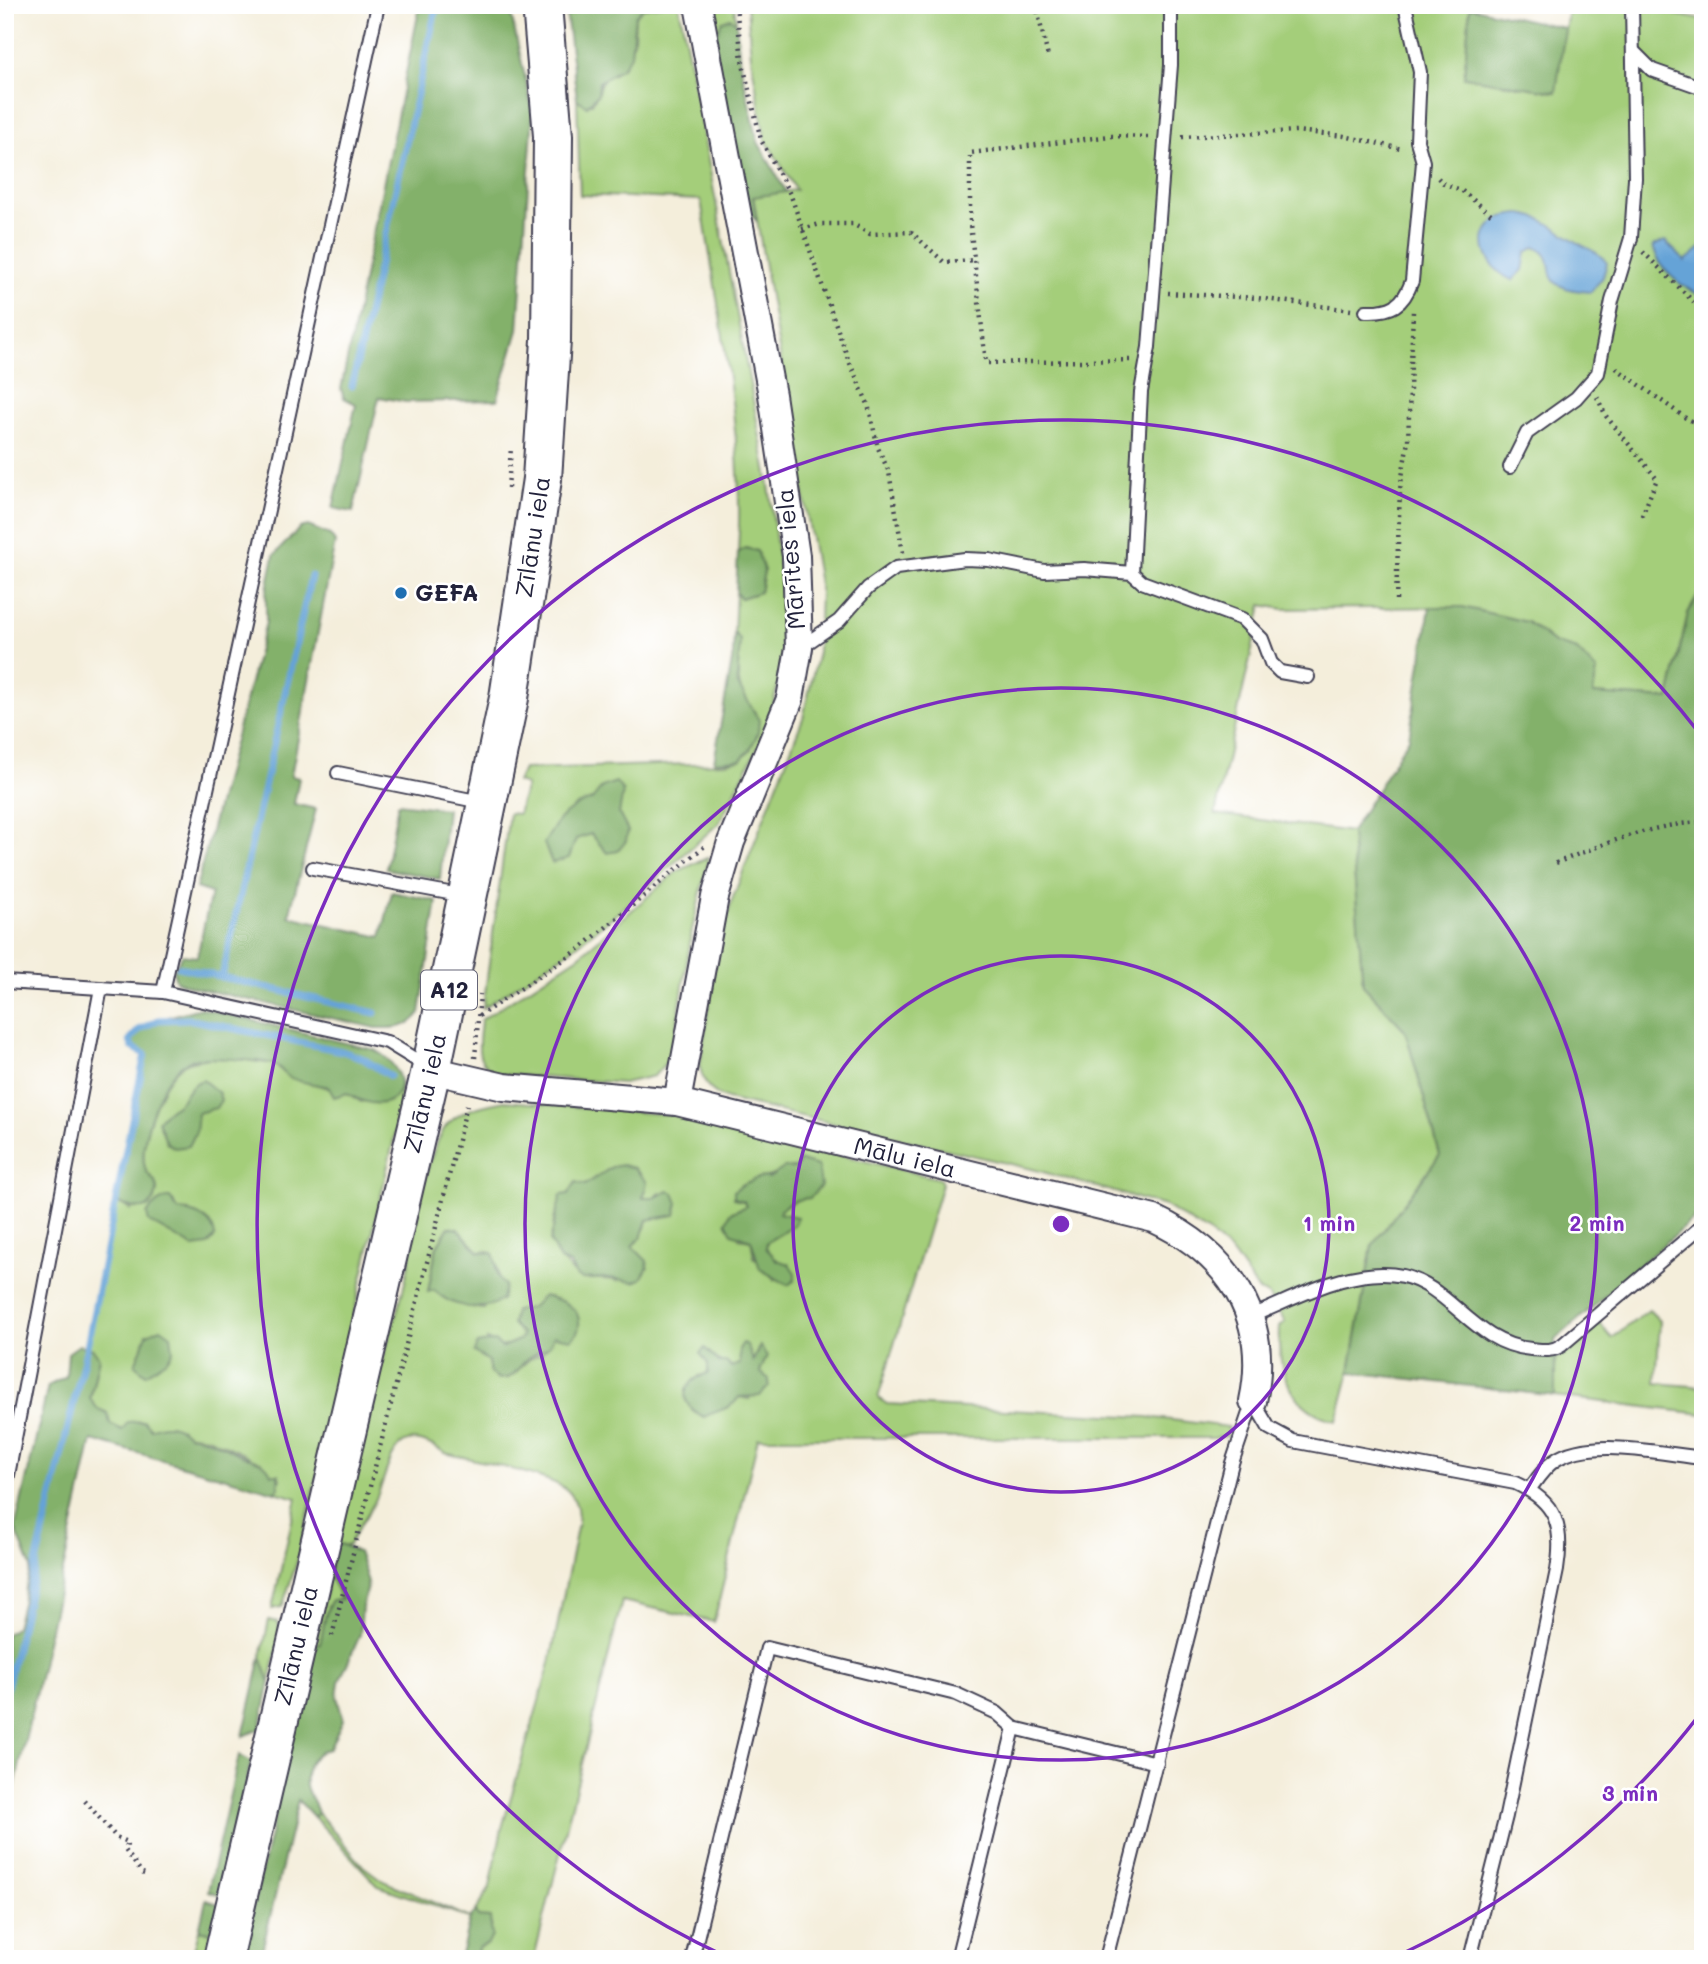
<svg xmlns="http://www.w3.org/2000/svg" width="1708" height="1964" viewBox="0 0 1708 1964" font-family="Mali,sans-serif">
  <style>
    .green { fill: #a4ce7a; stroke: #63785a; stroke-width: 2; fill-rule: evenodd }
    .forest { fill: #83b16a; stroke: #526a52; stroke-width: 2 }
    .water { fill: #65a3d7; stroke: #446289; stroke-width: 2 }
    .lines { fill: none; stroke-linecap: round; stroke-linejoin: round }
    .stream { stroke: #65a3d7; stroke-width: 7 }
    .service-casing { stroke: #424153; stroke-width: 16 }
    .minor-casing { stroke: #424153; stroke-width: 30 }
    .trunk-casing { stroke: #424153; stroke-width: 42 }
    .path { stroke: #424153; stroke-width: 4.5; stroke-dasharray: 2 5; stroke-linecap: butt }
    .service { stroke: #fff; stroke-width: 12 }
    .minor { stroke: #fff; stroke-width: 26 }
    .trunk { stroke: #fff; stroke-width: 38 }
    .ring { fill: none; stroke: #7b2cbf; stroke-width: 3.5 }
    .poi-dot { fill: #1f6fb2; stroke: #fff; stroke-width: 2.5 }
    .labels { text-anchor: middle; stroke-width: 5; stroke-linejoin: round; paint-order: stroke }
    .shield { fill: #fff; stroke: #646476; stroke-width: 2 }
    .shield-label { font-size: 23px; font-weight: bold; fill: #22223b }
    .street-label { font-size: 24px; fill: #22223b; stroke: #fff }
    .poi-label { font-size: 24px; font-weight: bold; fill: #22223b; stroke: #fff; text-anchor: start }
    .centre { fill: #7b2cbf; stroke: #fff; stroke-width: 3.5 }
    .ring-label { font-size: 21px; text-anchor: middle; font-weight: bold; fill: #7b2cbf; stroke: #fff; stroke-width: 5; stroke-linejoin: round; paint-order: stroke }
  </style>
  <rect width="100%" height="100%" fill="#fff"/>
  <filter id="ink" filterUnits="userSpaceOnUse"><feTurbulence type="fractalNoise" baseFrequency=".0143" numOctaves="2"/><feDisplacementMap in="SourceGraphic" scale="14" xChannelSelector="R" yChannelSelector="G"/><feConvolveMatrix kernelMatrix="1 2 1 2 8 2 1 2 1" color-interpolation-filters="sRGB"/></filter>
  <filter id="wash" filterUnits="userSpaceOnUse"><feTurbulence type="fractalNoise" baseFrequency=".00686" numOctaves="4" result="noise"/><feDisplacementMap in="SourceGraphic" scale="28" xChannelSelector="R" yChannelSelector="G"/><feGaussianBlur stdDeviation="1.57" result="paint"/><feColorMatrix in="noise" values="0 0 0 0 0 0 0 0 0 0 0 0 0 0 0 0 0 1.4 0 .05"/><feComposite in="paint" operator="in"/></filter>
  <g filter="url(#wash)">
    <rect width="100%" height="100%" fill="#f4eedb"/>
    <g class="green">
      <path d="M 663,5 L 679,5 L 769,485 L 785,613 L 784,661 L 766,731 L 719,823 L 625,907 L 573,948 L 483,1008 L 509,813 L 518,814 L 526,785 L 517,782 L 523,769 L 725,763 L 740,760 L 755,712 C 734,694 737,666 740,640 L 734,633 L 736,593 L 741,598 L 760,592 L 764,571 L 757,551 L 745,548 L 738,553 C 745,436 719,316 701,200 L 580,195 L 577,99 L 587,106 L 593,102 C 601,89 597,78 614,74 L 634,42 L 635,16 L 643,8 Z"/>
      <polygon points="708,5 734,5 736,22 730,18 714,41"/>
      <path d="M 747,5 L 1162,5 L 1177,11 L 1178,5 L 1468,5 L 1470,7 L 1464,77 L 1555,92 L 1569,5 L 1627,5 L 1703,20 L 1703,587 L 1688,613 L 1669,699 L 1593,694 L 1577,650 L 1554,643 L 1527,622 L 1462,607 L 1283,609 L 1262,605 L 1215,814 L 1351,832 L 1363,985 L 1405,1030 L 1440,1155 L 1372,1246 L 1350,1372 L 1337,1421 C 1291,1411 1277,1371 1279,1327 L 1285,1322 L 1268,1295 L 1259,1291 L 1233,1254 L 1213,1236 L 1165,1206 L 1032,1169 L 727,1099 C 710,1092 703,1084 700,1066 L 715,963 L 732,900 L 803,718 L 818,652 L 820,590 L 753,196 L 796,190 L 765,139 L 751,57 Z"/>
      <path d="M 709,857 L 692,930 L 672,1056 L 654,1076 L 623,1083 L 499,1074 C 472,1062 479,1046 481,1020 L 579,956 L 676,872 Z"/>
      <path d="M 215,1056 L 274,1064 L 289,1077 L 347,1093 L 361,1102 L 397,1093 L 401,1082 L 400,1112 L 298,1559 L 282,1607 L 272,1609 L 297,1498 L 275,1492 L 280,1479 L 278,1474 L 271,1474 L 248,1456 L 208,1437 L 151,1430 L 122,1430 L 110,1424 L 90,1400 L 99,1357 L 87,1346 L 115,1201 L 131,1210 L 155,1181 C 152,1178 146,1173 145,1168 C 137,1145 160,1081 180,1067 C 192,1058 202,1061 215,1056 ZM 173,1201 L 178,1210 L 189,1211 L 193,1247 L 149,1222 L 148,1214 L 151,1208 Z"/>
      <path d="M 505,1101 L 673,1115 L 940,1179 L 942,1184 L 878,1398 L 887,1404 L 1147,1417 L 1229,1427 L 1227,1436 L 1215,1438 L 758,1438 L 714,1622 L 622,1601 L 534,1959 L 476,1959 L 478,1948 L 488,1944 L 492,1924 L 478,1917 L 476,1911 L 490,1887 L 502,1828 L 550,1663 L 578,1523 C 578,1511 577,1501 569,1492 C 556,1476 469,1459 445,1453 C 390,1416 392,1467 374,1503 C 366,1517 356,1531 349,1545 L 335,1546 C 354,1480 369,1412 387,1345 C 393,1323 401,1301 406,1278 C 417,1230 419,1173 444,1129 C 456,1110 485,1105 505,1101 ZM 612,1167 L 646,1190 L 643,1198 L 654,1198 L 660,1193 L 665,1215 L 647,1220 L 645,1228 L 632,1246 L 618,1281 C 606,1277 594,1280 582,1279 C 576,1279 569,1264 560,1260 C 538,1200 573,1196 612,1167 ZM 796,1168 L 800,1199 L 782,1207 L 778,1214 L 787,1230 L 767,1242 L 766,1248 L 777,1260 L 774,1279 L 754,1257 L 751,1240 L 739,1238 L 730,1213 L 746,1206 L 744,1201 L 737,1200 L 740,1185 ZM 449,1227 L 458,1229 L 479,1252 L 489,1251 L 496,1263 L 500,1282 L 484,1309 C 466,1307 447,1303 434,1290 L 428,1291 L 437,1246 ZM 550,1297 L 558,1301 L 542,1354 C 525,1357 521,1371 507,1379 L 490,1373 L 487,1340 L 502,1348 L 522,1339 L 520,1310 L 527,1312 L 536,1308 L 539,1299 ZM 750,1351 L 750,1360 L 753,1361 L 757,1351 L 760,1372 L 749,1399 L 739,1397 C 728,1408 717,1409 704,1417 L 693,1411 L 686,1401 L 699,1376 L 709,1374 L 712,1357 L 731,1367 L 740,1364 L 741,1354 Z"/>
      <path d="M 1649,1310 L 1660,1321 L 1656,1383 L 1703,1387 L 1703,1414 L 1555,1396 L 1555,1358 C 1576,1352 1582,1334 1598,1321 L 1612,1338 Z"/>
      <polygon points="329,1575 342,1599 328,1605 326,1631 320,1644 315,1645"/>
      <polygon points="269,1620 278,1622 280,1633 270,1682 261,1657"/>
      <polygon points="318,1813 363,1866 383,1881 470,1918 378,1886 314,1817"/>
      <polygon points="199,1930 212,1933 205,1959 192,1959"/>
    </g>
    <g class="forest">
      <polygon points="420,5 509,5 533,113 518,330 497,400 406,402 379,397 353,512 333,508 356,404 344,398 341,389"/>
      <polygon points="565,5 663,5 643,8 635,16 631,55 622,68 599,82 598,94 587,106 577,99"/>
      <polygon points="1470,7 1565,28 1556,92 1464,77"/>
      <polygon points="730,18 736,22 740,63 758,142 786,192 753,197 757,222 745,206 714,41 722,21"/>
      <path d="M 308,526 L 330,535 L 335,542 L 291,776 L 299,778 L 294,804 L 316,809 L 289,916 L 381,937 L 392,892 L 437,901 L 420,1013 C 408,1029 395,1028 376,1028 L 192,987 L 176,981 L 173,971 L 182,955 L 197,957 L 211,893 L 196,888 L 266,622 L 266,594 L 274,555 L 300,528 Z"/>
      <polygon points="745,548 757,551 764,571 760,592 741,598 736,593 738,553"/>
      <polygon points="1703,587 1703,1210 1555,1340 1555,1396 1350,1372 1372,1246 1440,1155 1405,1030 1363,985 1351,832 1409,738 1430,607 1462,607 1527,622 1554,643 1577,650 1597,671 1593,694 1669,699 1688,613"/>
      <polygon points="734,633 740,640 737,683 759,720 758,733 750,750 740,760 714,762 733,655"/>
      <polygon points="616,782 623,791 619,814 628,831 626,841 618,851 607,853 591,834 576,839 569,858 552,863 544,843 560,818 577,805 592,800 602,787"/>
      <polygon points="398,803 447,809 440,879 386,869"/>
      <path d="M 201,1008 L 375,1050 C 422,1077 397,1125 347,1093 L 334,1097 L 329,1087 C 316,1084 298,1083 287,1076 C 283,1073 280,1067 275,1065 C 265,1060 202,1056 191,1060 C 163,1069 137,1141 145,1168 C 147,1176 158,1180 157,1191 C 153,1216 130,1209 115,1201 L 145,1055 L 132,1047 L 130,1040 C 148,1019 175,1015 201,1008 Z"/>
      <path d="M 203,1080 L 219,1093 L 221,1100 L 216,1108 L 198,1113 L 196,1132 L 189,1146 L 175,1148 L 167,1143 L 158,1121 C 164,1111 171,1110 179,1103 C 188,1094 188,1084 203,1080 Z"/>
      <path d="M 800,1161 L 818,1166 L 821,1186 L 810,1198 C 798,1199 784,1203 779,1213 L 797,1217 L 795,1224 L 767,1242 L 766,1248 L 777,1260 L 789,1264 L 795,1273 L 795,1280 L 788,1285 L 760,1269 L 751,1240 L 732,1233 L 726,1222 L 730,1213 L 746,1206 L 744,1201 L 734,1198 L 734,1191 C 741,1184 760,1175 769,1178 L 784,1168 L 796,1168 Z"/>
      <polygon points="622,1165 634,1168 647,1182 643,1198 654,1198 668,1191 674,1193 678,1203 675,1215 647,1220 641,1238 632,1246 647,1261 648,1267 641,1279 634,1282 609,1278 583,1279 577,1277 570,1264 560,1260 550,1241 561,1195 568,1194 576,1182 585,1185 612,1167"/>
      <path d="M 170,1198 L 178,1210 C 193,1212 214,1218 215,1237 L 208,1245 L 193,1247 L 149,1222 L 147,1214 C 151,1207 162,1197 170,1198 Z"/>
      <path d="M 449,1227 L 458,1229 L 479,1252 L 493,1253 C 497,1264 494,1278 505,1285 L 502,1300 C 481,1313 452,1308 434,1290 L 428,1292 L 437,1246 Z"/>
      <path d="M 543,1296 C 550,1297 564,1301 570,1306 C 582,1314 582,1332 571,1339 L 554,1336 C 546,1355 543,1347 530,1357 C 517,1366 517,1379 498,1379 L 490,1373 L 488,1361 L 474,1352 L 477,1344 L 494,1341 L 502,1347 L 521,1339 L 522,1334 L 512,1324 L 515,1311 C 535,1306 528,1312 543,1296 Z"/>
      <polygon points="161,1328 171,1335 173,1351 167,1360 146,1374 135,1365 147,1334"/>
      <path d="M 743,1343 L 747,1345 L 753,1361 L 760,1346 L 767,1356 L 760,1372 L 769,1379 L 769,1386 L 760,1396 L 739,1397 C 731,1410 717,1410 704,1417 C 677,1403 680,1383 708,1373 L 708,1364 L 700,1353 L 705,1348 L 719,1362 L 726,1362 L 731,1367 L 740,1364 L 739,1349 Z"/>
      <path d="M 79,1345 L 93,1349 L 99,1357 L 90,1399 L 98,1409 L 108,1413 L 110,1424 L 122,1430 L 128,1422 L 144,1421 L 151,1429 C 164,1422 178,1424 188,1435 C 209,1437 221,1445 239,1454 C 251,1460 266,1459 271,1474 L 278,1474 L 279,1488 L 275,1492 L 92,1440 L 5,1831 L 5,1635 L 16,1627 L 31,1567 L 15,1528 L 48,1386 L 66,1377 L 68,1353 Z"/>
      <path d="M 340,1544 L 358,1552 L 368,1582 L 362,1607 L 360,1635 L 339,1682 L 337,1696 L 343,1720 L 329,1749 C 312,1752 304,1769 306,1786 C 308,1795 316,1804 318,1813 L 314,1817 L 298,1800 L 260,1959 L 241,1959 L 314,1645 L 320,1643 C 324,1631 324,1610 332,1600 L 342,1599 L 329,1575 L 335,1546 Z"/>
      <polygon points="261,1657 270,1682 260,1729 243,1736"/>
      <polygon points="239,1755 251,1762 221,1895 208,1891"/>
      <polygon points="206,1900 219,1904 212,1933 199,1930"/>
      <polygon points="476,1911 478,1917 490,1918 492,1936 488,1944 478,1948 476,1959 460,1959 470,1918"/>
    </g>
    <g class="water">
      <path d="M 1521,214 C 1546,217 1559,232 1580,244 C 1592,251 1599,252 1607,263 L 1603,277 L 1591,292 C 1526,288 1567,261 1535,247 L 1526,253 L 1523,270 L 1513,280 C 1492,273 1471,241 1494,222 C 1501,216 1512,215 1521,214 Z"/>
      <path d="M 1665,241 L 1685,261 L 1703,246 L 1703,293 L 1698,294 C 1678,285 1658,268 1653,246 Z"/>
    </g>
    <g class="lines">
      <g class="stream">
        <polyline points="352,386 437,5"/>
        <polyline points="179,967 375,1013"/>
        <polyline points="222,977 311,576"/>
        <polyline points="5,1696 87,1346 145,1054 132,1047 130,1040 139,1030 158,1020 188,1019 342,1051 362,1058 390,1076"/>
      </g>
    </g>
  </g>
  <g filter="url(#ink)">
    <g class="lines">
      <defs>
        <g id="service">
          <polyline points="1634,52 1652,70 1703,88"/>
          <path d="M 1366,311 C 1391,312 1403,306 1412,281 L 1423,162 L 1417,141 L 1420,72 L 1405,5"/>
          <polyline points="1510,467 1527,433 1576,398 1598,373 1612,301 1631,238 1635,178 1632,5"/>
          <polyline points="1132,573 1141,392 1149,347 1171,65 1171,5"/>
          <polyline points="800,648 839,621 868,588 896,568 965,559 989,560 1044,571 1084,569 1132,573 1142,582 1242,619 1262,639 1271,663 1280,672 1308,677"/>
          <polyline points="338,773 481,802"/>
          <polyline points="313,868 465,896"/>
          <polyline points="5,982 163,992 387,1042 426,1066"/>
          <polyline points="163,992 378,5"/>
          <path d="M 1249,1317 C 1295,1299 1352,1265 1403,1276 C 1451,1287 1474,1344 1531,1349 C 1543,1350 1552,1352 1562,1345 L 1703,1225"/>
          <path d="M 1253,1401 L 1269,1428 L 1293,1441 L 1515,1483 C 1557,1502 1564,1526 1557,1570 L 1506,1816 L 1470,1959"/>
          <path d="M 1529,1490 C 1537,1479 1543,1469 1554,1461 C 1589,1436 1661,1454 1703,1458"/>
          <polyline points="5,1491 101,988"/>
          <polyline points="692,1959 767,1648 956,1694 997,1713 1014,1728"/>
          <polyline points="957,1959 1014,1728 1157,1763"/>
          <polyline points="1106,1959 1232,1463 1253,1401"/>
        </g>
        <g id="minor">
          <path id="s1" d="M 431,1070 L 504,1087 L 677,1102 L 1154,1219 C 1229,1254 1271,1317 1253,1401"/>
          <polyline points="677,1102 715,897 731,842 790,699 799,648 796,556 772,395 698,5"/>
        </g>
        <g id="trunk">
          <path id="s2" d="M 223,1959 L 431,1070 L 509,698 L 542,479 L 551,340 L 553,136 L 542,5"/>
        </g>
      </defs>
      <use href="#service" class="service-casing"/>
      <use href="#minor" class="minor-casing"/>
      <use href="#trunk" class="trunk-casing"/>
      <g class="path">
        <polyline points="736,5 742,60 761,140 791,196 848,359 868,404 878,448 889,472 903,553"/>
        <polyline points="1036,5 1048,57"/>
        <polyline points="1182,137 1296,131 1344,136 1402,149"/>
        <polyline points="1438,178 1444,184 1461,190 1491,214"/>
        <polyline points="802,229 820,224 853,224 870,234 911,232 944,262 975,260"/>
        <polyline points="1643,252 1703,311"/>
        <polyline points="1168,293 1257,298 1351,310"/>
        <polyline points="1130,360 986,363 970,224 970,153 1111,136 1149,137"/>
        <polyline points="1616,368 1687,419 1703,426"/>
        <polyline points="1597,397 1606,416 1657,479 1641,518"/>
        <polyline points="508,488 511,448"/>
        <polyline points="1396,600 1400,489 1408,441 1413,311"/>
        <path d="M 1556,863 C 1604,844 1651,824 1703,822"/>
        <polyline points="479,1016 577,951 706,845"/>
        <polyline points="475,1058 480,994"/>
        <polyline points="332,1636 468,1101"/>
        <polyline points="85,1801 116,1837 128,1842 125,1850 142,1873 148,1875"/>
      </g>
      <use href="#service" class="service"/>
      <use href="#minor" class="minor"/>
      <use href="#trunk" class="trunk"/>
    </g>
  </g>
  <g class="ring">
    <circle cx="1061" cy="1224" r="268"/>
    <circle cx="1061" cy="1224" r="536"/>
    <path d="M1700 1714A805 805 0 0 1 1395 1957M727 1957A805 805 0 1 1 1700 734"/>
  </g>
  <circle class="poi-dot" cx="401" cy="593" r="7"/>
  <g class="labels">
    <rect class="shield" x="421" y="970.5" width="56" height="39" rx="5"/>
    <g class="shield-label">
      <text x="449" y="998">A12</text>
    </g>
    <g class="street-label">
      <text dy="8" stroke="none"><textPath href="#s2" startOffset="1456">Zīlānu iela</textPath></text>
      <text transform="translate(791 559) rotate(-95)" y="8">Mārītes iela</text>
      <text dy="8" stroke="none"><textPath href="#s2" startOffset="889">Zīlānu iela</textPath></text>
      <text dy="8" stroke="none"><textPath href="#s1" startOffset="483">Mālu iela</textPath></text>
      <text dy="8" stroke="none"><textPath href="#s2" startOffset="322">Zīlānu iela</textPath></text>
    </g>
    <g class="poi-label">
      <text x="415" y="601">GEFA</text>
    </g>
  </g>
  <circle cx="1061" cy="1224" r="10" class="centre"/>
  <g class="ring-label">
    <text x="1329" y="1231">1 min</text>
    <text x="1597" y="1231">2 min</text>
    <text x="1630" y="1801">3 min</text>
  </g>
  <rect width="1708" height="1964" fill="none" stroke="#fff" stroke-width="28"/>
</svg>
